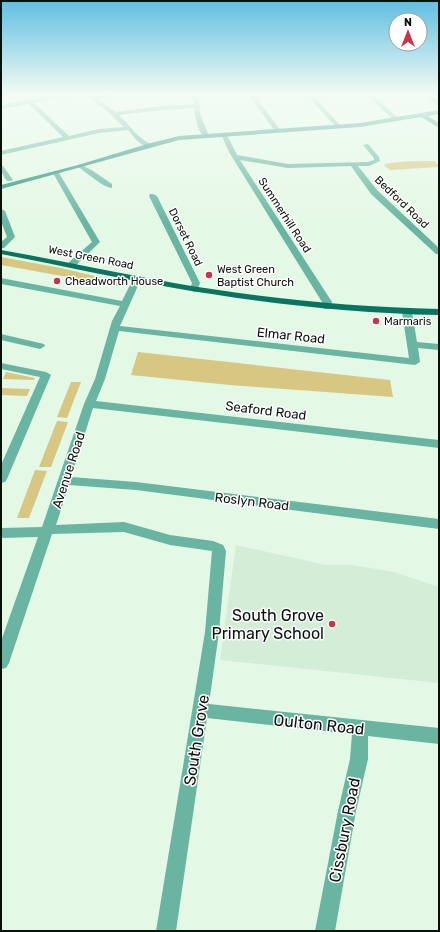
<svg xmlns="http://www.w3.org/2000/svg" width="440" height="932" viewBox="0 0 440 932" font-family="Rubik,sans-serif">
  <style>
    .built { fill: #d3edd6 }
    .green { fill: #d8c782 }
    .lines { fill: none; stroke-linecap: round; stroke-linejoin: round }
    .street { fill: #69b5a1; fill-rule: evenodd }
    .secondary { fill: #2a927b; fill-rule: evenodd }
    .primary { fill: #097561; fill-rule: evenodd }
    .poi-dot { fill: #c6364b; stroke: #fff; stroke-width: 1.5 }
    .labels { text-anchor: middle; stroke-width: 3; stroke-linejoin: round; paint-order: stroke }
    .far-street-label { font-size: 11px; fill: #0a100a; stroke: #fff }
    .far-poi-label { font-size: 11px; fill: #0a100a; stroke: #fff; text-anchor: start }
    .street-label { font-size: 13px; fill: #0a100a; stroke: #fff }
    .near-poi-label { font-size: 16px; fill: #0a100a; stroke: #fff; text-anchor: end }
    .near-street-label { font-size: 16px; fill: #0a100a; stroke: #fff }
  </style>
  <rect width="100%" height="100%" fill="#e4f8e6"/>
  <g class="built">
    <polygon points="33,93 67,94 23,102 13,95"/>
    <polygon points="236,545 326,565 352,565 394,572 439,587 439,683 220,660"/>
  </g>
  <g class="green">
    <path d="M 435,161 L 439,167 L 390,170 L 384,165 C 388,161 426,161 435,161 Z"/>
    <polygon points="1,257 61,268 120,282 117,286 1,265"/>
    <polygon points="138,352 390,380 393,397 230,385 131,375"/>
    <polygon points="6,372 35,378 34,380 3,379"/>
    <polygon points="71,382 81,382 67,418 57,417"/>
    <polygon points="1,388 30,389 27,396 1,395"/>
    <polygon points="57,421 68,422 51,467 39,467"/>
    <polygon points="35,470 47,471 29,518 17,518"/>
  </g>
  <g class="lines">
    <g class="street">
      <path d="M 69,93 L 82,93 L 34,103 L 69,136 L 99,129 L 124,127 L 106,110 L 83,93 L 90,93 L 94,96 L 115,93 L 132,93 L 98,99 L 116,112 L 161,106 L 194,104 L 192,93 L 198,93 L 201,116 L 209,136 L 206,138 C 198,134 195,116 194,108 L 161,110 L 119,115 C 130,125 138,139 151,144 L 151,146 C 140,147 134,137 128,130 L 99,133 L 1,155 L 1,151 L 63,137 L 29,104 L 1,109 L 1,105 Z"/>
      <polygon points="247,93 253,93 280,130 279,131 275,131"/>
      <polygon points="305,93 311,93 340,125 340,127 336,127"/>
      <polygon points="364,93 371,93 399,119 399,121 395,121"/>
      <polygon points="422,93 429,93 439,101 439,106"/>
      <polygon points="222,133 226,133 237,155 288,164 368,162 374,160 374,158 363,145 368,144 379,157 380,161 369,166 358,166 377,190 439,248 439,254 436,254 371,194 351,166 288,168 240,160 332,302 330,309 324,309 322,302 229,152 221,134"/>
      <path d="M 80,164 L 93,171 L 112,184 L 112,188 C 104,188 86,172 78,167 L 77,166 Z"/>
      <path d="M 1,165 L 3,166 L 13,180 L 11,181 L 7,181 C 3,176 1,172 1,165 Z"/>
      <polygon points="56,171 59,173 100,242 74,267 71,268 67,265 68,263 92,242 53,173"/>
      <polygon points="150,194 153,194 157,196 200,283 197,291 194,292 190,289 192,283 149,196"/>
      <polygon points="1,209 5,211 15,237 4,248 1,248 1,242 7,237 1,221"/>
      <polygon points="137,276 141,279 120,326 409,358 402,312 407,309 412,312 417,342 439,344 439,350 418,348 420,362 415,365 119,331 105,379 96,401 439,440 439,448 93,408 71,477 136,482 439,519 439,529 136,490 69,485 56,525 124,522 170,535 213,541 223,545 226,551 219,632 209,704 439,728 439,744 368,736 368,759 356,811 335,931 315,931 338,811 350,759 352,734 207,718 176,931 156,931 205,632 212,551 170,545 124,532 52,534 9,663 6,668 1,669 1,641 38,537 1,538 1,528 42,527 84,404 95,379 112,321 120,306 1,284 1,278 122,301 133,279"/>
      <polygon points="1,334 44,344 45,346 40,349 1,340"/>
      <polygon points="1,363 46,372 51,375 7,479 5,482 1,483 1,465 40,377 1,369"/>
    </g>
    <polygon class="secondary" points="439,110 439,114 428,116 439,123 439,128 421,117 360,127 179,140 1,189 1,185 78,165 147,144 179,136 360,123"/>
    <path class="primary" d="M 1,250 C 59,260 116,273 174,283 C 262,298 350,307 439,309 L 439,315 C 350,313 262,303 174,288 C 116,278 59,265 1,254 Z"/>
  </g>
  <linearGradient id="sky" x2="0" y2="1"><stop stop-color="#5ebee1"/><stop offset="0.42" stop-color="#f3fcf4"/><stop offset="1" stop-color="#f3fcf4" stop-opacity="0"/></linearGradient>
  <rect width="440" height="224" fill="url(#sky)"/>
  <g class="poi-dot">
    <circle cx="209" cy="275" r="4"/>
    <circle cx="57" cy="281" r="4"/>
    <circle cx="376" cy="321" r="4"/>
    <circle cx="332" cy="624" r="4"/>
  </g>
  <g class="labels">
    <g class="far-street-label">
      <text transform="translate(402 202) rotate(44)" y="4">Bedford Road</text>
      <text transform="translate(285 215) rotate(57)" y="4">Summerhill Road</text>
      <text transform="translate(186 237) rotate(64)" y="4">Dorset Road</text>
      <text transform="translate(91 257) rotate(11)" y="4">West Green Road</text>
    </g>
    <g class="far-poi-label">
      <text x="217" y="273">West Green<tspan x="217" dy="13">Baptist Church</tspan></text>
      <text x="65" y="285">Cheadworth House</text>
      <text x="384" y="325">Marmaris</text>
    </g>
    <g class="street-label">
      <text transform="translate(291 335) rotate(6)" y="5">Elmar Road</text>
      <text transform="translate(266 410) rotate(7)" y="5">Seaford Road</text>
      <text transform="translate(68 470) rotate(-72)" y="5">Avenue Road</text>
      <text transform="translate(252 501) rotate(7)" y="5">Roslyn Road</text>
    </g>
    <g class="near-poi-label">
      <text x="324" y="621">South Grove<tspan x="324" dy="18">Primary School</tspan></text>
    </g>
    <g class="near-street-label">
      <text transform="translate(319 724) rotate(6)" y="6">Oulton Road</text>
      <text transform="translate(196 740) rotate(-81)" y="6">South Grove</text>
      <text transform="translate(344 830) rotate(-79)" y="6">Cissbury Road</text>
    </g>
  </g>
  <rect width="440" height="932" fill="none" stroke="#0a100a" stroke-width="4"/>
  <g transform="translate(408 32)"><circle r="19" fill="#ffffff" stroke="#9d9f9d"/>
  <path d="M0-3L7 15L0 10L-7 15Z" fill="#c6364b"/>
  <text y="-6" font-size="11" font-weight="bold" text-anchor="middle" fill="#0a100a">N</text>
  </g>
</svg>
